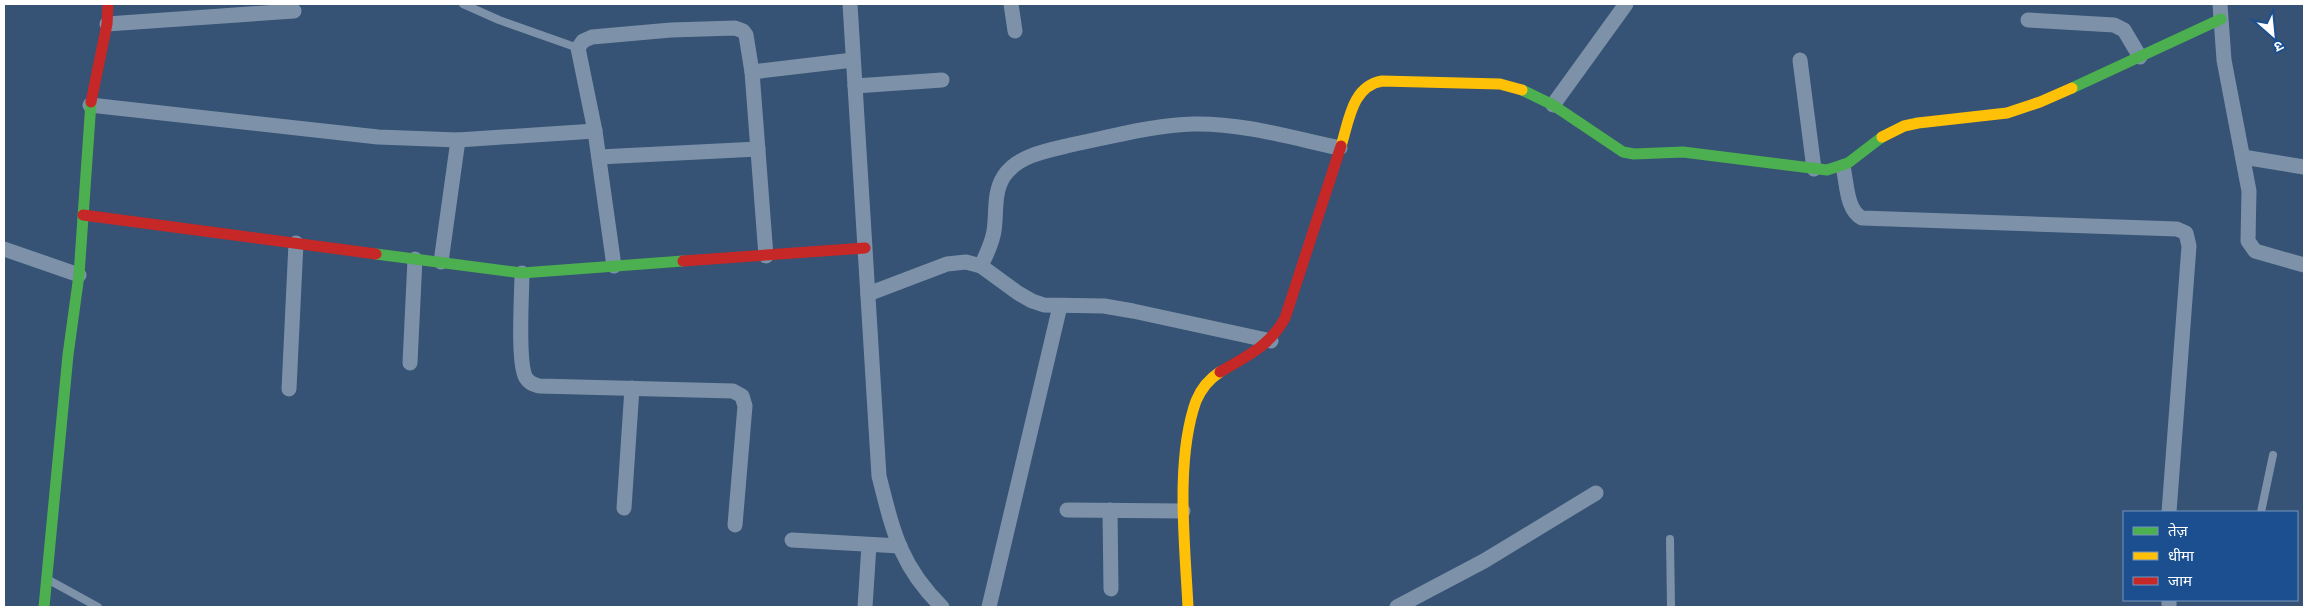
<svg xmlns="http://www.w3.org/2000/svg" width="2308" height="611" viewBox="0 0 2308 611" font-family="Helvetica,'Noto Sans Devanagari',sans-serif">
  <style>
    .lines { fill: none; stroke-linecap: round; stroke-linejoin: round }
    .lane { stroke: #7d92a8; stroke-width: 8 }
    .street { stroke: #7d92a8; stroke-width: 15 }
    .fast { stroke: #4caf50; stroke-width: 11 }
    .slow { stroke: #ffc107; stroke-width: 11 }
    .jam { stroke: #c62828; stroke-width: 11 }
  </style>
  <rect width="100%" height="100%" fill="#365274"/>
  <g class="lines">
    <g class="lane">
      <polyline points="463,4 499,20 578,48"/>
      <polyline points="2261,512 2273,455"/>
      <polyline points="1670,539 1671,607"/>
      <polyline points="47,579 98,607"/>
    </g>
    <g class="street">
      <path d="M 850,4 L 879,476 C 893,531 900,566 942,607"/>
      <polyline points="1011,4 1015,31"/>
      <polyline points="2220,4 2224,60 2249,191 2248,241 2255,251 2304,265"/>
      <polyline points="2028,20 2114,25 2124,30 2140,57"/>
      <polyline points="107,24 294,11"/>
      <polyline points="1800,60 1814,169"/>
      <polyline points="752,72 853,60"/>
      <polyline points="855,86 942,80"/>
      <polyline points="90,105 378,137 458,140 595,131"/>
      <polyline points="1553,105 1626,4"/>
      <polyline points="599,157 758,149"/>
      <polyline points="2243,157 2304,167"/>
      <path d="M 1843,167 C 1847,182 1846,210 1862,218 L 2177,229 L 2186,233 L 2189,246 L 2169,512"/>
      <polyline points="4,249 79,275"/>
      <polyline points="441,262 458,140"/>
      <polyline points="614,266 595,131 578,48 583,41 592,37 671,30 735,28 743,31 746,35 752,72 766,256"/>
      <path d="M 981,266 C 986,255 992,244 994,231 C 997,212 993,193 1004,176 C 1019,154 1051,150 1075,144 C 1114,136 1154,125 1194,124 C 1243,123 1292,138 1340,148"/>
      <path d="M 522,273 C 522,294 517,363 526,378 C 529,383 533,384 539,386 L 733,391 L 742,396 L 745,406 L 735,525"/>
      <polyline points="868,294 947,264 966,262 981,266 1018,293 1032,301 1044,305 1104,306 1133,311 1271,341"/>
      <polyline points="410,363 415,259"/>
      <polyline points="289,389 296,243"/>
      <polyline points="624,508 632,388"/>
      <polyline points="1067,510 1183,511"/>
      <polyline points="1110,510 1111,589"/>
      <polyline points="792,540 900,546"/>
      <polyline points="2169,600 2169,607"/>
      <polyline points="865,607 869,545"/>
      <polyline points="989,607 1060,306"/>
      <polyline points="1397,607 1484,561 1596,493"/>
    </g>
    <g class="fast">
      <polyline points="2072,88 2221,19"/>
      <polyline points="1522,90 1553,105 1623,152 1634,154 1683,152 1827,170 1848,163 1882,137"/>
      <polyline points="376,254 522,273 683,261"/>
      <polyline points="44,607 68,355 79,275 91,102"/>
    </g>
    <g class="slow">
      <polyline points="1882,137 1904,126 1918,123 2007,113 2040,102 2072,88"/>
      <path d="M 1341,146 C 1349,121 1352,86 1382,81 L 1500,84 L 1522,90"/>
      <path d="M 1188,607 C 1185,545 1175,460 1196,401 C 1201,389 1209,379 1220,372"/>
    </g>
    <g class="jam">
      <polyline points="91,102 107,24 108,4"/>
      <polyline points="83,215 376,254"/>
      <polyline points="683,261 865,248"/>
      <path d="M 1220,372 C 1247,356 1270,346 1285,318 L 1341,146"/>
    </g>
  </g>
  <rect width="2308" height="611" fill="none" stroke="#ffffff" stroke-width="10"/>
  <rect x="2123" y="511" width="175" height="90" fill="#1b4f8f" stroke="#7695bc"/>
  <rect x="2133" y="527" width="25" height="8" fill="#4caf50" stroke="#7695bc"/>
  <text x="2168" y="536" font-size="15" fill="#ffffff">तेज़</text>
  <rect x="2133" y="552" width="25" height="8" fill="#ffc107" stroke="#7695bc"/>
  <text x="2168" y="561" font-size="15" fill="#ffffff">धीमा</text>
  <rect x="2133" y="577" width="25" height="8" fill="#c62828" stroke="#7695bc"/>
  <text x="2168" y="586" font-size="15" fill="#ffffff">जाम</text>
  <g transform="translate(2273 35) rotate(153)" stroke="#1b4f8f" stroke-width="4" paint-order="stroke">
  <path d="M0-4L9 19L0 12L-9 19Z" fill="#ffffff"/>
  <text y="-8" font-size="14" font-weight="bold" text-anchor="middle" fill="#ffffff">उ</text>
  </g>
</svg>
